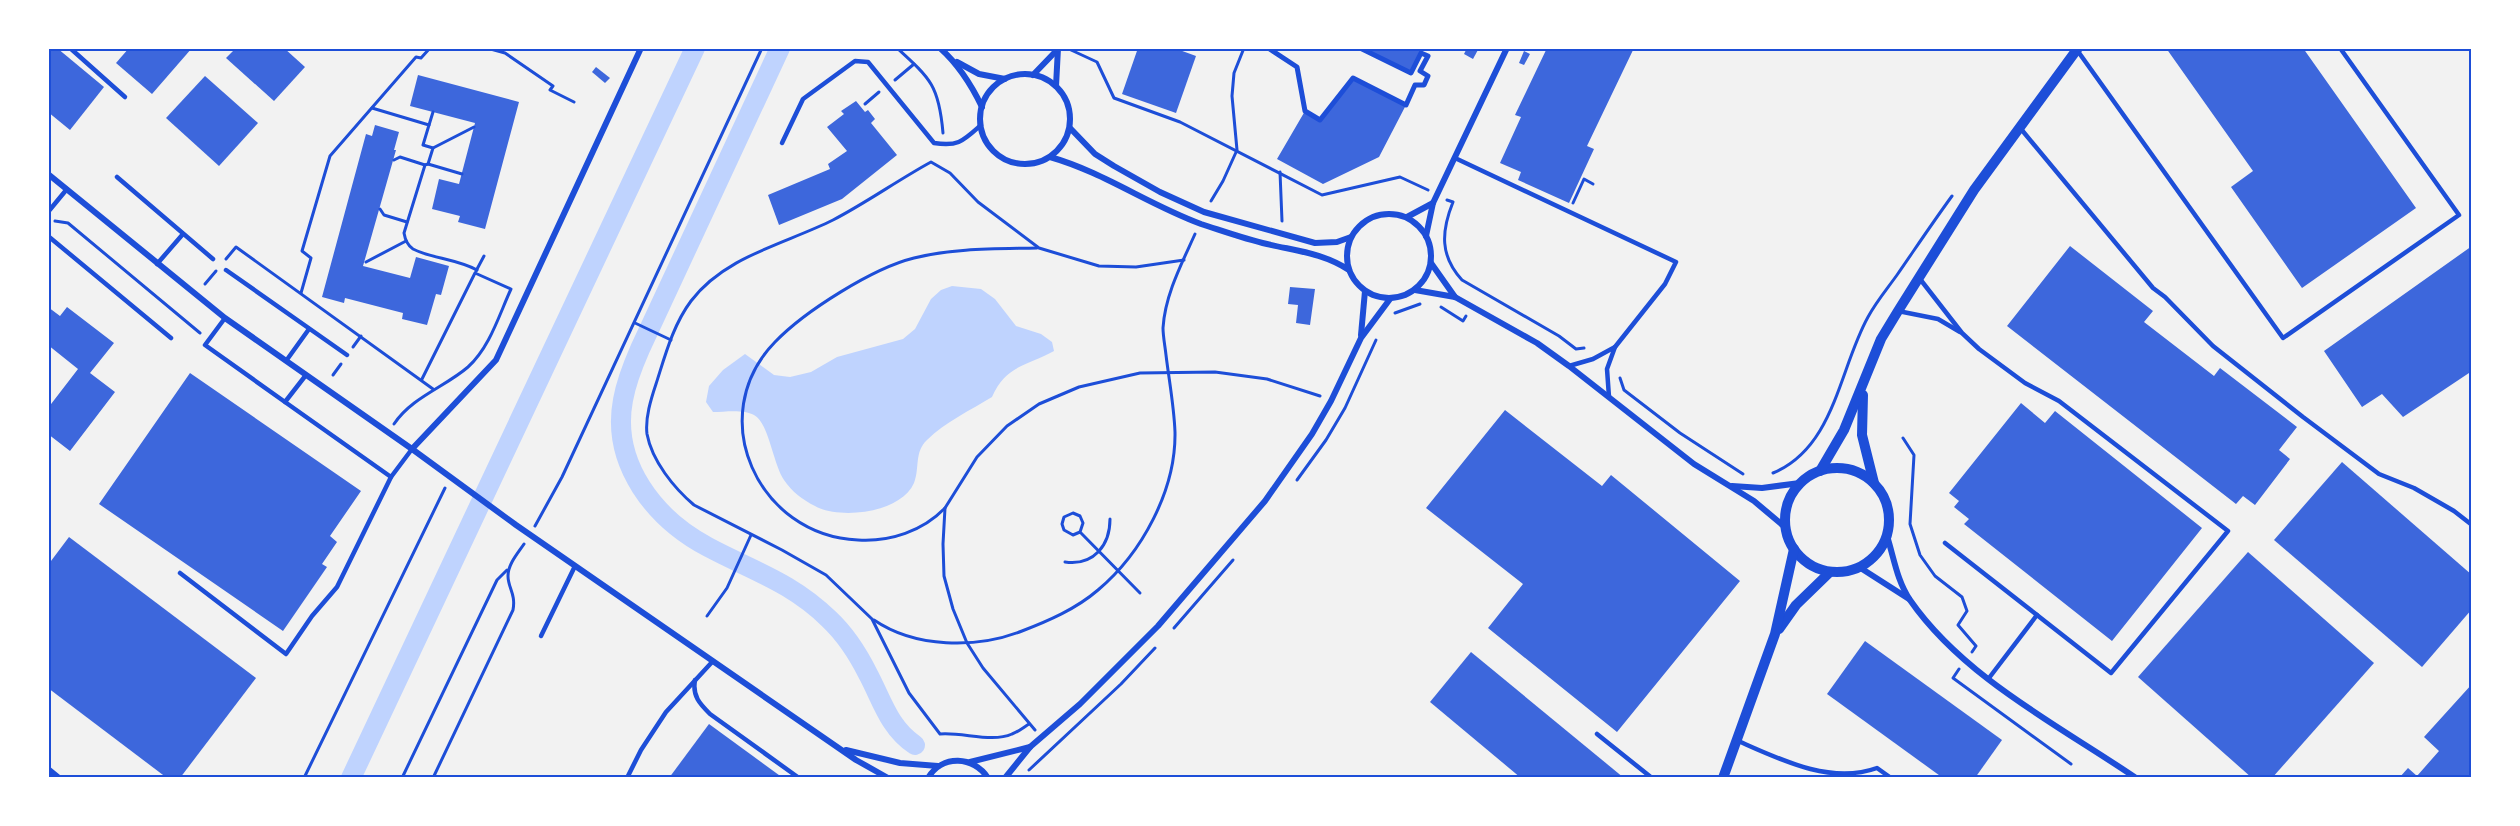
<svg xmlns="http://www.w3.org/2000/svg" width="2520" height="826" viewBox="0 0 2520 826" font-family="'Archivo Narrow',sans-serif">
  <style>
    .water { fill: #bfd3fe }
    .lines { fill: none; stroke-linecap: round; stroke-linejoin: round }
    .canal { stroke: #bfd3fe; stroke-width: 20 }
    .building { fill: #3d67dc }
    .path { stroke: #1d4ed8; stroke-width: 3 }
    .service { stroke: #1d4ed8; stroke-width: 4.5 }
    .pedestrian { stroke: #1d4ed8; stroke-width: 5 }
    .minor { stroke: #1d4ed8; stroke-width: 6 }
    .tertiary { stroke: #1d4ed8; stroke-width: 10 }
    .neatline { fill: none; stroke: #1d4ed8; stroke-width: 2 }
  </style>
  <rect width="100%" height="100%" fill="#f2f2f2"/>
  <path class="water" d="M 952,286 L 981,289 L 995,299 L 1016,326 L 1041,334 L 1052,342 L 1054,351 C 1027,366 1006,365 992,397 C 971,410 945,422 927,440 C 914,452 920,468 914,483 C 901,513 840,520 815,506 C 803,500 792,492 784,480 C 773,464 769,423 754,415 C 743,409 725,412 713,412 L 706,402 L 709,386 L 723,370 L 745,354 L 774,375 L 790,377 L 811,372 L 837,357 L 903,339 L 915,329 L 931,299 L 941,290 Z"/>
  <g class="lines">
    <g class="canal">
      <path d="M 780,48 L 640,349 C 633,365 626,383 623,400 C 611,464 655,519 708,547 C 753,571 791,582 829,619 C 845,634 858,654 868,674 C 882,700 889,728 915,745"/>
      <polyline points="351,778 695,48"/>
    </g>
  </g>
  <g class="building">
    <polygon points="48,48 57,48 104,87 70,130 48,112"/>
    <polygon points="129,48 192,48 152,94 116,63"/>
    <polygon points="236,48 284,48 305,67 274,101 226,58"/>
    <polygon points="1138,48 1174,48 1196,56 1176,113 1122,94"/>
    <polygon points="1360,48 1423,48 1411,73"/>
    <polygon points="1467,48 1479,48 1473,59 1464,54"/>
    <polygon points="1547,48 1634,48 1587,146 1594,149 1569,203 1518,180 1521,172 1500,163 1521,117 1515,115"/>
    <polygon points="2166,48 2303,48 2416,208 2302,288 2231,187 2253,171"/>
    <polygon points="1524,51 1530,54 1524,65 1519,63"/>
    <polygon points="596,67 610,78 605,83 592,72"/>
    <polygon points="418,75 519,102 485,229 458,222 460,216 432,209 439,179 459,184 475,123 410,106"/>
    <polygon points="205,76 258,123 219,166 166,118"/>
    <polygon points="1353,78 1406,105 1379,157 1323,184 1277,159 1305,111 1320,120"/>
    <polygon points="856,101 865,112 868,110 875,119 871,123 897,155 842,199 779,225 768,195 830,169 828,164 847,151 827,127 844,114 841,111"/>
    <polygon points="375,125 399,132 394,150 396,150 363,266 410,278 416,257 449,266 441,295 436,294 427,325 402,319 403,313 345,298 344,303 322,297 366,134 372,136"/>
    <polygon points="2070,246 2153,311 2144,322 2214,376 2220,368 2297,427 2279,450 2290,459 2255,505 2243,496 2236,504 2007,326"/>
    <polygon points="2472,246 2472,371 2403,417 2382,394 2362,407 2324,351"/>
    <polygon points="1290,287 1315,289 1310,325 1296,323 1298,305 1288,304"/>
    <polygon points="48,307 60,316 67,307 114,343 90,373 115,392 70,451 48,434 48,408 78,369 48,345"/>
    <polygon points="190,373 361,491 330,536 337,542 322,564 327,567 283,631 99,504"/>
    <polygon points="2021,403 2045,423 2055,411 2202,528 2112,641 1964,524 1969,519 1954,507 1959,501 1949,493"/>
    <polygon points="1505,410 1602,486 1611,475 1740,581 1617,732 1488,628 1523,584 1426,508"/>
    <polygon points="2342,462 2472,575 2472,609 2422,667 2274,540"/>
    <polygon points="69,537 256,678 180,778 167,778 48,688 48,565"/>
    <polygon points="2248,552 2374,663 2272,778 2252,778 2138,677"/>
    <polygon points="1865,641 2002,740 1975,778 1943,778 1827,694"/>
    <polygon points="1471,652 1624,778 1521,778 1430,702"/>
    <polygon points="2472,684 2472,778 2399,778 2408,768 2417,776 2439,751 2424,737"/>
    <polygon points="709,724 783,778 669,778"/>
  </g>
  <g class="lines">
    <g class="path">
      <polyline points="487,48 505,53 553,86 550,90 574,102"/>
      <path d="M 897,48 C 931,79 939,86 943,133"/>
      <polyline points="1071,50 1097,62 1114,98 1180,122 1322,195 1400,177 1428,190"/>
      <polyline points="895,80 914,64"/>
      <polyline points="865,104 879,92"/>
      <path d="M 372,108 L 429,125 L 423,145 L 433,148 L 428,164 L 425,165 L 404,233 C 405,239 407,245 413,249 C 430,258 457,259 477,270"/>
      <polyline points="429,125 433,112"/>
      <polyline points="433,148 474,127"/>
      <polyline points="394,160 400,157 425,165"/>
      <polyline points="428,164 462,174"/>
      <polyline points="1280,172 1282,221"/>
      <path d="M 1447,200 L 1453,202 C 1441,232 1440,256 1462,280 L 1559,336 L 1576,349 L 1584,348"/>
      <polyline points="1211,201 1223,181 1237,150 1232,96 1234,73 1244,48"/>
      <polyline points="1573,203 1584,179 1593,184"/>
      <polyline points="380,209 384,215 407,222"/>
      <polyline points="55,221 68,223 200,333"/>
      <polyline points="226,259 236,247 433,389"/>
      <polyline points="366,262 406,241"/>
      <polyline points="476,271 484,256"/>
      <polyline points="205,284 216,271"/>
      <polyline points="301,293 311,258 302,251 330,156 416,57 421,58 430,48"/>
      <polyline points="1441,307 1463,321 1466,316"/>
      <polyline points="1395,313 1420,304"/>
      <polyline points="635,323 671,340"/>
      <polyline points="353,347 361,336"/>
      <polyline points="333,375 341,364"/>
      <polyline points="1620,378 1624,390 1680,433 1743,474"/>
      <path d="M 394,424 C 412,397 445,387 468,367 C 490,347 499,315 511,289 L 475,273 L 422,379"/>
      <polyline points="1903,438 1914,455 1910,524 1920,555 1935,576 1962,597 1967,611 1958,625 1976,646 1972,652"/>
      <path d="M 1773,473 C 1835,447 1839,369 1868,317 C 1876,302 1887,289 1897,275 C 1915,249 1933,222 1952,196"/>
      <polyline points="1297,480 1326,440 1345,408 1376,340"/>
      <path d="M 945,508 C 923,531 890,542 858,540 C 758,536 703,416 775,342 C 805,311 873,268 914,258 C 954,248 997,249 1037,248"/>
      <polyline points="535,526 562,477 762,48"/>
      <polyline points="1080,532 1073,535 1064,530 1062,524 1064,517 1073,513 1080,516 1083,523 1080,532 1140,593"/>
      <path d="M 1065,562 C 1094,566 1110,545 1110,519"/>
      <polyline points="707,616 727,588 751,535"/>
      <path d="M 874,620 C 915,648 976,649 1022,631 C 1048,621 1076,609 1098,590 C 1142,553 1176,490 1175,432 C 1174,406 1169,380 1166,355 C 1165,346 1163,336 1163,328 C 1165,295 1182,263 1195,234"/>
      <polyline points="1174,628 1233,560"/>
      <polyline points="1959,669 1953,678 2071,764"/>
      <path d="M 1029,724 C 1024,727 1018,732 1012,734 C 992,743 963,732 940,734 L 909,693 L 872,619 L 826,575 L 782,550 L 694,505 C 674,488 652,461 647,434 C 645,418 651,399 656,384 C 665,356 673,325 691,301 C 725,256 785,244 833,220 C 866,203 898,180 931,162 L 950,173 L 978,202 L 1039,248 L 1099,266 L 1136,267 L 1184,260"/>
      <polyline points="1035,730 983,668 967,643 953,609 944,576 943,544 945,508 977,457 1007,426 1039,404 1079,387 1140,373 1215,372 1267,379 1320,396"/>
      <polyline points="1029,770 1121,684 1155,648"/>
      <polyline points="304,778 445,488"/>
      <polyline points="402,778 497,580 507,570"/>
      <path d="M 433,778 L 513,610 C 516,594 508,588 508,576 C 508,564 518,553 524,544"/>
    </g>
    <g class="service">
      <polyline points="70,48 125,97"/>
      <polyline points="2077,50 2283,338 2459,215 2340,48"/>
      <polyline points="2021,129 2153,288 2165,297 2213,346 2303,417 2379,474 2414,488 2454,511 2472,525"/>
      <path d="M 782,143 L 803,99 L 855,61 L 868,62 L 934,143 C 958,147 963,141 981,125"/>
      <polyline points="1455,158 1676,262 1665,284 1615,347 1607,369 1609,397"/>
      <polyline points="117,177 213,259"/>
      <polyline points="48,212 67,189"/>
      <polyline points="48,236 171,338"/>
      <polyline points="157,264 183,234"/>
      <polyline points="226,270 347,355"/>
      <polyline points="1920,279 1962,333 1979,349 2025,383 2059,401 2228,531 2111,673 1945,543"/>
      <polyline points="1898,311 1938,319 1960,332"/>
      <polyline points="225,318 205,345 285,402 306,375"/>
      <polyline points="286,361 309,329"/>
      <polyline points="1569,366 1593,359 1615,347"/>
      <polyline points="285,402 391,477 412,449"/>
      <polyline points="180,573 286,654 312,616 337,587 391,477"/>
      <polyline points="541,636 575,566"/>
      <polyline points="1989,678 2037,615"/>
      <path d="M 695,680 C 692,696 700,704 710,714 L 799,778"/>
      <polyline points="1597,734 1652,778"/>
      <path d="M 1736,740 C 1779,759 1830,785 1877,768 L 1891,778"/>
      <polyline points="627,778 641,750 666,712 713,661"/>
    </g>
    <polyline class="pedestrian" points="1268,48 1297,67 1305,111 1320,120 1353,78 1406,105 1415,85 1424,85 1428,76 1420,71 1428,56 1421,53 1411,73 1360,48"/>
    <g class="minor">
      <path d="M 940,48 C 959,65 971,84 982,107"/>
      <polyline points="957,62 979,74 1005,79"/>
      <circle cx="1025" cy="119" r="45"/>
      <polyline points="1033,75 1057,50"/>
      <polyline points="1056,86 1058,48"/>
      <polyline points="1070,128 1095,154 1114,166 1160,192 1204,212 1315,243 1337,242 1351,237"/>
      <path d="M 1050,157 C 1103,172 1149,205 1201,224 C 1223,231 1245,239 1267,244 C 1296,251 1323,253 1349,270"/>
      <polyline points="48,174 225,318 412,449 516,525 856,760 888,778"/>
      <circle cx="1389" cy="256" r="42"/>
      <polyline points="1407,217 1433,203"/>
      <polyline points="1426,236 1433,203 1507,48"/>
      <polyline points="1431,263 1455,297"/>
      <polyline points="1415,290 1455,297 1537,343 1569,366 1694,464 1754,501 1786,528"/>
      <polyline points="1361,335 1365,291"/>
      <polyline points="412,449 496,360 641,48"/>
      <polyline points="1732,486 1762,488 1800,483"/>
      <path d="M 1887,536 C 1894,558 1897,581 1910,600 C 1964,678 2060,726 2136,778"/>
      <polyline points="1859,567 1909,599"/>
      <polyline points="846,750 900,763 938,766"/>
      <polyline points="970,762 1030,747"/>
      <polyline points="48,769 59,778"/>
      <path d="M 928,778 C 942,754 974,756 988,778"/>
      <polyline points="1005,778 1030,747 1080,704 1158,626 1265,501 1312,434 1331,401 1361,338 1390,299"/>
    </g>
    <g class="tertiary">
      <polyline points="1863,395 1862,435 1874,483"/>
      <circle cx="1837" cy="520" r="52"/>
      <polyline points="1820,471 1844,430 1881,339 1898,311 1974,190 2078,48"/>
      <polyline points="1779,629 1796,605 1830,572"/>
      <polyline points="1723,778 1775,634 1794,549"/>
    </g>
  </g>
  <rect width="2520" height="826" fill="none" stroke="#ffffff" stroke-width="99"/>
  <rect x="50" y="50" width="2420" height="726" class="neatline"/>
</svg>
